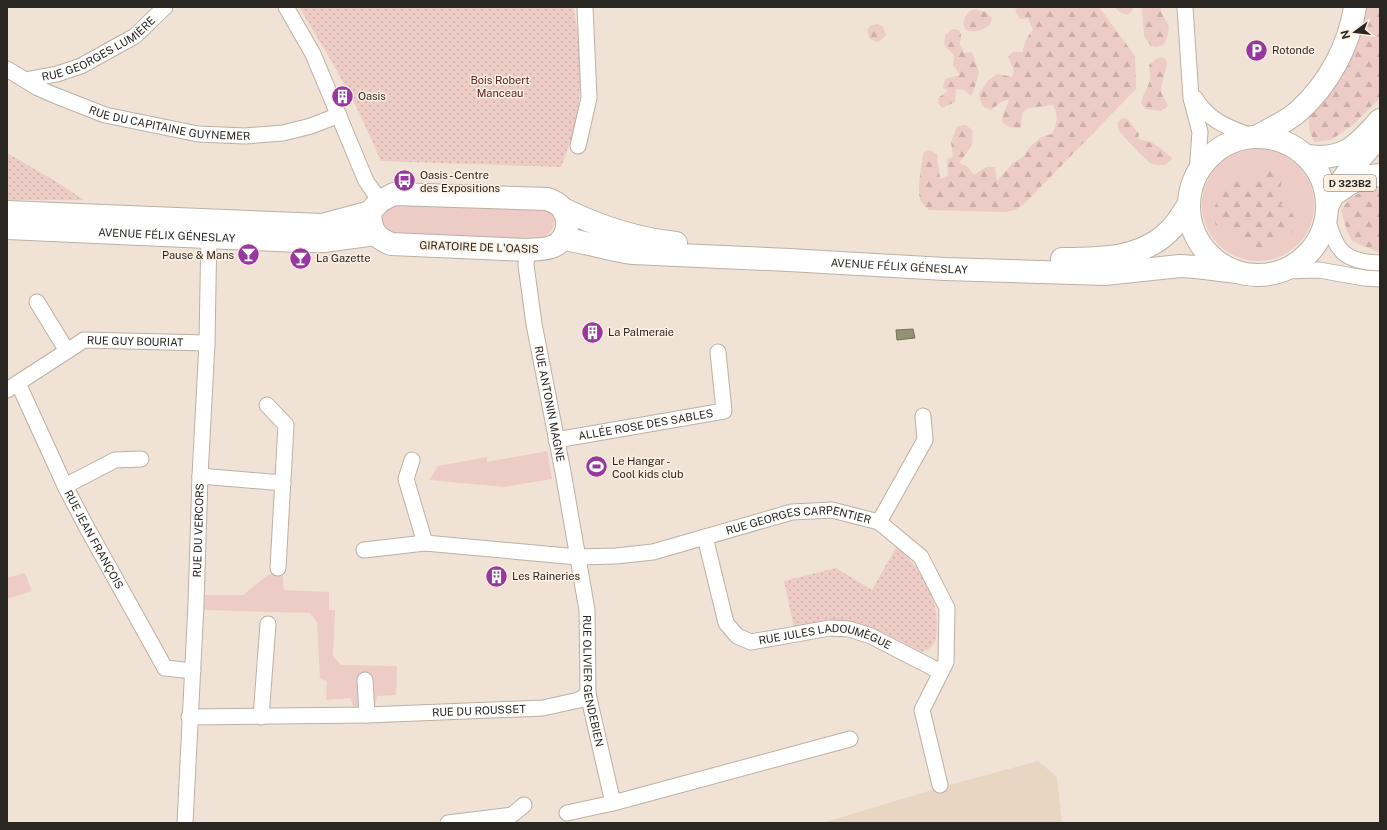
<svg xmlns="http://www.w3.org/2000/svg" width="1387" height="830" viewBox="0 0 1387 830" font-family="'Public Sans',sans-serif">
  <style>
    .built { fill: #e8d6c3 }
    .grass { fill: #edcbc6 }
    .forest { fill: url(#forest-firs) }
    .park { fill: url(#park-dots) }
    .water { fill: #929372; stroke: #73725a }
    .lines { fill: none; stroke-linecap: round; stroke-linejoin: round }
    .street-casing { stroke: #bcb0a4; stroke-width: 17 }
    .primary-casing { stroke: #bcb0a4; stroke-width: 24 }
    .highway-casing { stroke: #bcb0a4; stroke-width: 24 }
    .street { stroke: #fff; stroke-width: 15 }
    .primary { stroke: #fff; stroke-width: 22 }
    .highway { stroke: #fff; stroke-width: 22 }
    .labels { text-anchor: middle; stroke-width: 3; stroke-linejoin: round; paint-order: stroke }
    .shield { fill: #fdf0e3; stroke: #69635b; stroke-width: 1 }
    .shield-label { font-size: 10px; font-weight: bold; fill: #2a2621 }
    .street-label { font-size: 11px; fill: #2a2621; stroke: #fdf0e3 }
    .poi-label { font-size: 11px; fill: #2a2621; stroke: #fdf0e3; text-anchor: start }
    .park-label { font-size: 11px; fill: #572420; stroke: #fdf0e3 }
  </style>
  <defs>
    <pattern id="forest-firs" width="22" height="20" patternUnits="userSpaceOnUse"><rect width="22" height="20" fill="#edcbc6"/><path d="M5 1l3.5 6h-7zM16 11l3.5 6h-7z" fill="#cbaeaa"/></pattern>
    <pattern id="park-dots" width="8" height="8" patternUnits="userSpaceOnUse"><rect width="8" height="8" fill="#edcbc6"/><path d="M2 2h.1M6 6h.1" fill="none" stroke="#cbaeaa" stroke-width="1.8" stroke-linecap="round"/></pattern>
  </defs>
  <rect width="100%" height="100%" fill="#f0e3d6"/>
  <polygon class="built" points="1038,761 1057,777 1062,823 822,823 945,786"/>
  <g class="grass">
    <circle cx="1258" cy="205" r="56"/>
    <path d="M 389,205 L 541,205 C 545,207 549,209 551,212 C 559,223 551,236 539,239 L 395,238 L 380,226 L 382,211 Z"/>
    <polygon points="547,451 552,479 504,487 429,480 438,466 487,457 487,462"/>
    <polygon points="282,571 284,590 329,592 329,610 335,610 333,656 341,665 397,666 396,695 377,696 375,705 353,707 351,698 326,700 327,681 320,679 317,622 310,613 204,610 205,595 243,595 269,574"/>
    <polygon points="25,573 32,591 7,599 7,578"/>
  </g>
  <g class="forest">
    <path d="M 1018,7 L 1099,7 L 1135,56 L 1136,89 L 1024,204 L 1015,210 L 1004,212 L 929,210 C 927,207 922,204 921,201 C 916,191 922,164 923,153 L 930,150 L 937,154 L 940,179 L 948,176 L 947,159 L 953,157 L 951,142 L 957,126 L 966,125 L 972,130 C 974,147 969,150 959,163 L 968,167 L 974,175 L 986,167 L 995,167 L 997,181 L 1012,164 L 1024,156 L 1029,148 L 1041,137 L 1052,134 C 1057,123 1059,116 1053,105 L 1029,108 L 1022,113 L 1021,128 L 1009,127 L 1002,122 C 1002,112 1007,108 1009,99 L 1001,102 L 991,110 L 982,106 L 979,94 L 988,80 L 998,74 L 1012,77 L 1014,70 L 1008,57 L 1013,52 L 1023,52 C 1024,43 1027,36 1033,30 L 1028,18 L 1020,19 L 1015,10 Z"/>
    <polygon points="1114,7 1133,7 1133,10 1127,15 1120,12"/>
    <path d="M 1142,7 L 1161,7 C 1160,13 1164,17 1167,22 C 1171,29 1167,38 1164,44 L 1157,47 L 1151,46 L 1144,36 Z"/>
    <polygon points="1362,7 1380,7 1380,98 1354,124 1331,140 1314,142 1309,129 1309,114"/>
    <path d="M 974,9 L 986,12 L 992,18 L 990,25 C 980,31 977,33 966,30 L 963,23 L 967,13 Z"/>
    <polygon points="878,24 883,27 886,35 881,40 876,42 869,38 867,30 871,25"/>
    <path d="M 952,29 L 959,30 L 961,35 L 960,44 L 964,53 L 972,52 L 979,72 C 976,80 976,88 971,96 L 964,90 L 956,89 L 955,102 L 942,108 L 938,103 L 939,97 L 948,91 L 943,88 L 945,79 L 960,75 L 953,65 L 954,55 L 944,45 L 945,35 Z"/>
    <path d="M 1163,57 L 1167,61 C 1167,74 1159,84 1162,94 C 1163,98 1166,101 1168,106 L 1161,111 L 1146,109 L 1141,103 C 1142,96 1145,93 1147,88 C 1151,81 1150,72 1149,65 L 1156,59 Z"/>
    <path d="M 1122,118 L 1128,119 L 1139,134 L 1138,139 C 1153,140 1161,149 1172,158 C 1168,165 1160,167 1153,164 C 1146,162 1125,137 1119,131 L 1117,123 Z"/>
    <path d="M 1271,169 C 1279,174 1284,179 1280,189 L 1284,195 L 1285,202 L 1280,205 C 1294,211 1297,218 1293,232 L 1283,235 L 1277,234 C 1272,247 1265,247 1252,249 L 1243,243 L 1240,238 L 1240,231 L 1232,227 L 1216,225 L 1212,213 L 1214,210 L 1217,200 L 1214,195 L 1218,187 L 1227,180 L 1235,183 C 1241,172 1247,179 1255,182 C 1261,180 1264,173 1271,169 Z"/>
    <polygon points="1369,188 1380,189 1380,253 1352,241 1346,228 1341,210 1350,198"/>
  </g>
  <g class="park">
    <polygon points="299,7 573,7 579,37 580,83 578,121 561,167 381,161 359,112 332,62"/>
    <polygon points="7,153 55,181 84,200 7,200"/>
    <path d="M 897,546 C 919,568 939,596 937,629 C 936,642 935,647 922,652 C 901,642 871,623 847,623 C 830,623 812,626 794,628 L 784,581 L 836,568 L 872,590 Z"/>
  </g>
  <polygon class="water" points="913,329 915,338 897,340 896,330"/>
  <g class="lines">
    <defs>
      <g id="street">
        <polyline points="286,7 313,54 366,181 380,201"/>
        <polyline points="1185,7 1191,98 1200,132 1197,173"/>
        <path id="s1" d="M 7,69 L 38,88 L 54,95 L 105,115 L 198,134 L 245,136 L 283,133 L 311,126 L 339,115"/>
        <path id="s2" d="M 25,80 L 57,74 L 81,66 L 135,36 L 165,7"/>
        <path d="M 1195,98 C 1209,121 1227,127 1251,136"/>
        <polyline points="578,146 589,98 585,7"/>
        <path d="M 1327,218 C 1336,251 1344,262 1380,263"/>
        <path id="s3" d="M 527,250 L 526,265 L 534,324 L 563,472 L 587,610 L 588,694 L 613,803 L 850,739"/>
        <polyline points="1284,271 1319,270 1364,278 1380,279"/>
        <polyline points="37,302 67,351"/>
        <path id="s4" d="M 18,383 L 65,486 L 86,526 L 165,668 L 193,671"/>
        <path id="s5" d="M 7,390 L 84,340 L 207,343"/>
        <polyline points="267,405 286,425 278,568"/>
        <path id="s6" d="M 556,440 L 724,411 L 718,352"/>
        <path id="s7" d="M 412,460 L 406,479 L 425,543 L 578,557 L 616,556 L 653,552 L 792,512 L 832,510 L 879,522 L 921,557 L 947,608 L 946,662 L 922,710 L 940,785"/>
        <polyline points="200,476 283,483"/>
        <polyline points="65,486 115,460 141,459"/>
        <polyline points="879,522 925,440 923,416"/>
        <path id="s8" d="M 705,537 L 726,623 L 737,636 L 751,642 L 830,628 L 849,629 L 871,636 L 941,672"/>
        <polyline points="364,550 425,543"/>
        <polyline points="365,680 367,715"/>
        <path id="s9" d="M 189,717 L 367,715 L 543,708 L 579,700 L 588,694"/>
        <polyline points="261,717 268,624"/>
        <polyline points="567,813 613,803"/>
        <path id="s10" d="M 185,823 L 196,604 L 200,476 L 207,343 L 209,229"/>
        <polyline points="448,823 512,815 524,805"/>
      </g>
      <g id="primary">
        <circle cx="1258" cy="206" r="69"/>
        <path d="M 394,194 L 547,199 C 553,201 558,203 562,208 C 571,220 568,239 554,246 C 546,250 536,249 527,250 L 391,244 C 374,237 371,230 370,212 L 380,201 Z"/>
        <path d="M 563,209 C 598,226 637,239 676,243"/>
        <polyline points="7,212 322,225 370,212"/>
        <path id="s11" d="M 7,228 L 298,241 L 324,241 L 375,234"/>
        <path id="s12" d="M 563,239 C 587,242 609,250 633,253 L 789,260 L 945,269 L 1105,274 L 1180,266 L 1196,267 L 1237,272"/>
        <path d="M 1062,259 C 1102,259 1145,259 1173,227 C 1179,220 1184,211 1189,204"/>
      </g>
      <g id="highway">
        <path d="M 1258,136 C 1272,128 1288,121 1300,110 C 1329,83 1349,46 1355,7"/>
        <path d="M 1307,156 C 1345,161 1356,146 1380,120"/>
        <path d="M 1338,192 C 1350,181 1364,176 1380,175"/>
        <polyline points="1328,205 1339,184 1348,172 1380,136"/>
      </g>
    </defs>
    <use href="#street" class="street-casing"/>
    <use href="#primary" class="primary-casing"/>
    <use href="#highway" class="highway-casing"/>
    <use href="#street" class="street"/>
    <use href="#primary" class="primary"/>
    <use href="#highway" class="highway"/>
  </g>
  <defs>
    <symbol id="parking-disc" viewBox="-11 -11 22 22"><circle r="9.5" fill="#9738a1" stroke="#fdf0e3"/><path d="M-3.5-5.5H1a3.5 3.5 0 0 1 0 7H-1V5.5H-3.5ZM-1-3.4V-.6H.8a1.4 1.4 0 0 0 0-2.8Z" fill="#fff"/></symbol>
    <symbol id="building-disc" viewBox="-11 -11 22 22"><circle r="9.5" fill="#9738a1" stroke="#fdf0e3"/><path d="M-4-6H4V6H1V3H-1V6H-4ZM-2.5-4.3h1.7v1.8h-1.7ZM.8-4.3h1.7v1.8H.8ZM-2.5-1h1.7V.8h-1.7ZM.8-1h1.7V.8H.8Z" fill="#fff"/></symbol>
    <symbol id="bus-disc" viewBox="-11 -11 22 22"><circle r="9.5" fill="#9738a1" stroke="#fdf0e3"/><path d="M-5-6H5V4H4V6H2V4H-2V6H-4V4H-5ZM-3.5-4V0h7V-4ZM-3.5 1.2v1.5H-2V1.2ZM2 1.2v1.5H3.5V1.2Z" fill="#fff"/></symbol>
    <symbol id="bar-disc" viewBox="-11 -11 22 22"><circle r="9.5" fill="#9738a1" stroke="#fdf0e3"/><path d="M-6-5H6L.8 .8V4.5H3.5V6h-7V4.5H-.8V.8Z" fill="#fff"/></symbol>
    <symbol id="stadium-disc" viewBox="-11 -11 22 22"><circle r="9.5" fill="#9738a1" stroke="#fdf0e3"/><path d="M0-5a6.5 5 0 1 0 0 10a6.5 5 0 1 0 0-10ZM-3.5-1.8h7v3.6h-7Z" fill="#fff"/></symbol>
  </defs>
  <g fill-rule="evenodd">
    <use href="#parking-disc" x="1244" y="38" width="25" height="25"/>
    <use href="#building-disc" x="330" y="84" width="25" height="25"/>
    <use href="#bus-disc" x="392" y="168" width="25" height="25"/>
    <use href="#bar-disc" x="236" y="242" width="25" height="25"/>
    <use href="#bar-disc" x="288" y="246" width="25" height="25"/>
    <use href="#building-disc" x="580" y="320" width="25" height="25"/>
    <use href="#stadium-disc" x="584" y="454" width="25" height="25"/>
    <use href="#building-disc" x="484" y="564" width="25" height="25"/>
  </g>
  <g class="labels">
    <rect class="shield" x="1324" y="175" width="52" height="16" rx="3"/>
    <g class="shield-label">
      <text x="1350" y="187">D 323B2</text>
    </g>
    <g class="street-label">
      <text dy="4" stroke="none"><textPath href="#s2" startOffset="81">RUE GEORGES LUMIÈRE</textPath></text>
      <text dy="4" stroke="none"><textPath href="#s1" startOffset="174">RUE DU CAPITAINE GUYNEMER</textPath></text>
      <text dy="4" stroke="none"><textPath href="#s11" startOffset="160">AVENUE FÉLIX GÉNESLAY</textPath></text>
      <text transform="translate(479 247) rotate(2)" y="4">GIRATOIRE DE L'OASIS</text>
      <text dy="4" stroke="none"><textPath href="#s12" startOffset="338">AVENUE FÉLIX GÉNESLAY</textPath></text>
      <text dy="4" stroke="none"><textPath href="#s5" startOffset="143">RUE GUY BOURIAT</textPath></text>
      <text dy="4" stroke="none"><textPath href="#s3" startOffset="156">RUE ANTONIN MAGNE</textPath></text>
      <text dy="4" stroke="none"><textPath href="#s6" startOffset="91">ALLÉE ROSE DES SABLES</textPath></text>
      <text dy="4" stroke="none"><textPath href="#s7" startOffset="466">RUE GEORGES CARPENTIER</textPath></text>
      <text dy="4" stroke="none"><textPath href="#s10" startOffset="293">RUE DU VERCORS</textPath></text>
      <text dy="4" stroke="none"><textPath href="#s4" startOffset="174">RUE JEAN FRANÇOIS</textPath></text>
      <text dy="4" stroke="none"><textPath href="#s8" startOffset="197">RUE JULES LADOUMÈGUE</textPath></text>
      <text dy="4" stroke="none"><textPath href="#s3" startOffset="437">RUE OLIVIER GENDEBIEN</textPath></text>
      <text dy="4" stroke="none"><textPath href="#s9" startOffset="290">RUE DU ROUSSET</textPath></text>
    </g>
    <g class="poi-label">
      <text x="1272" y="54">Rotonde</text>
      <text x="358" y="100">Oasis</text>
      <text x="420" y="179">Oasis - Centre<tspan x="420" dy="13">des Expositions</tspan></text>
      <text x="234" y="259" text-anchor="end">Pause &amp; Mans</text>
      <text x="316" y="262">La Gazette</text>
      <text x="608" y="336">La Palmeraie</text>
      <text x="612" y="465">Le Hangar -<tspan x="612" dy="13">Cool kids club</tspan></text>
      <text x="512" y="580">Les Raineries</text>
    </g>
    <g class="park-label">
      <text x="500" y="84">Bois Robert<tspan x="500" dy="13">Manceau</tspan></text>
    </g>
  </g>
  <rect width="1387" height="830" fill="none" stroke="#2a2621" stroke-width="16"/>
  <g transform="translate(1355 32) rotate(255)" stroke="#fdf0e3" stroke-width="3" paint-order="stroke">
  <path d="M0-3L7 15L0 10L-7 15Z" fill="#2a2621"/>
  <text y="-6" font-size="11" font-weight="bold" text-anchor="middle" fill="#2a2621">N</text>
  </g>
</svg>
